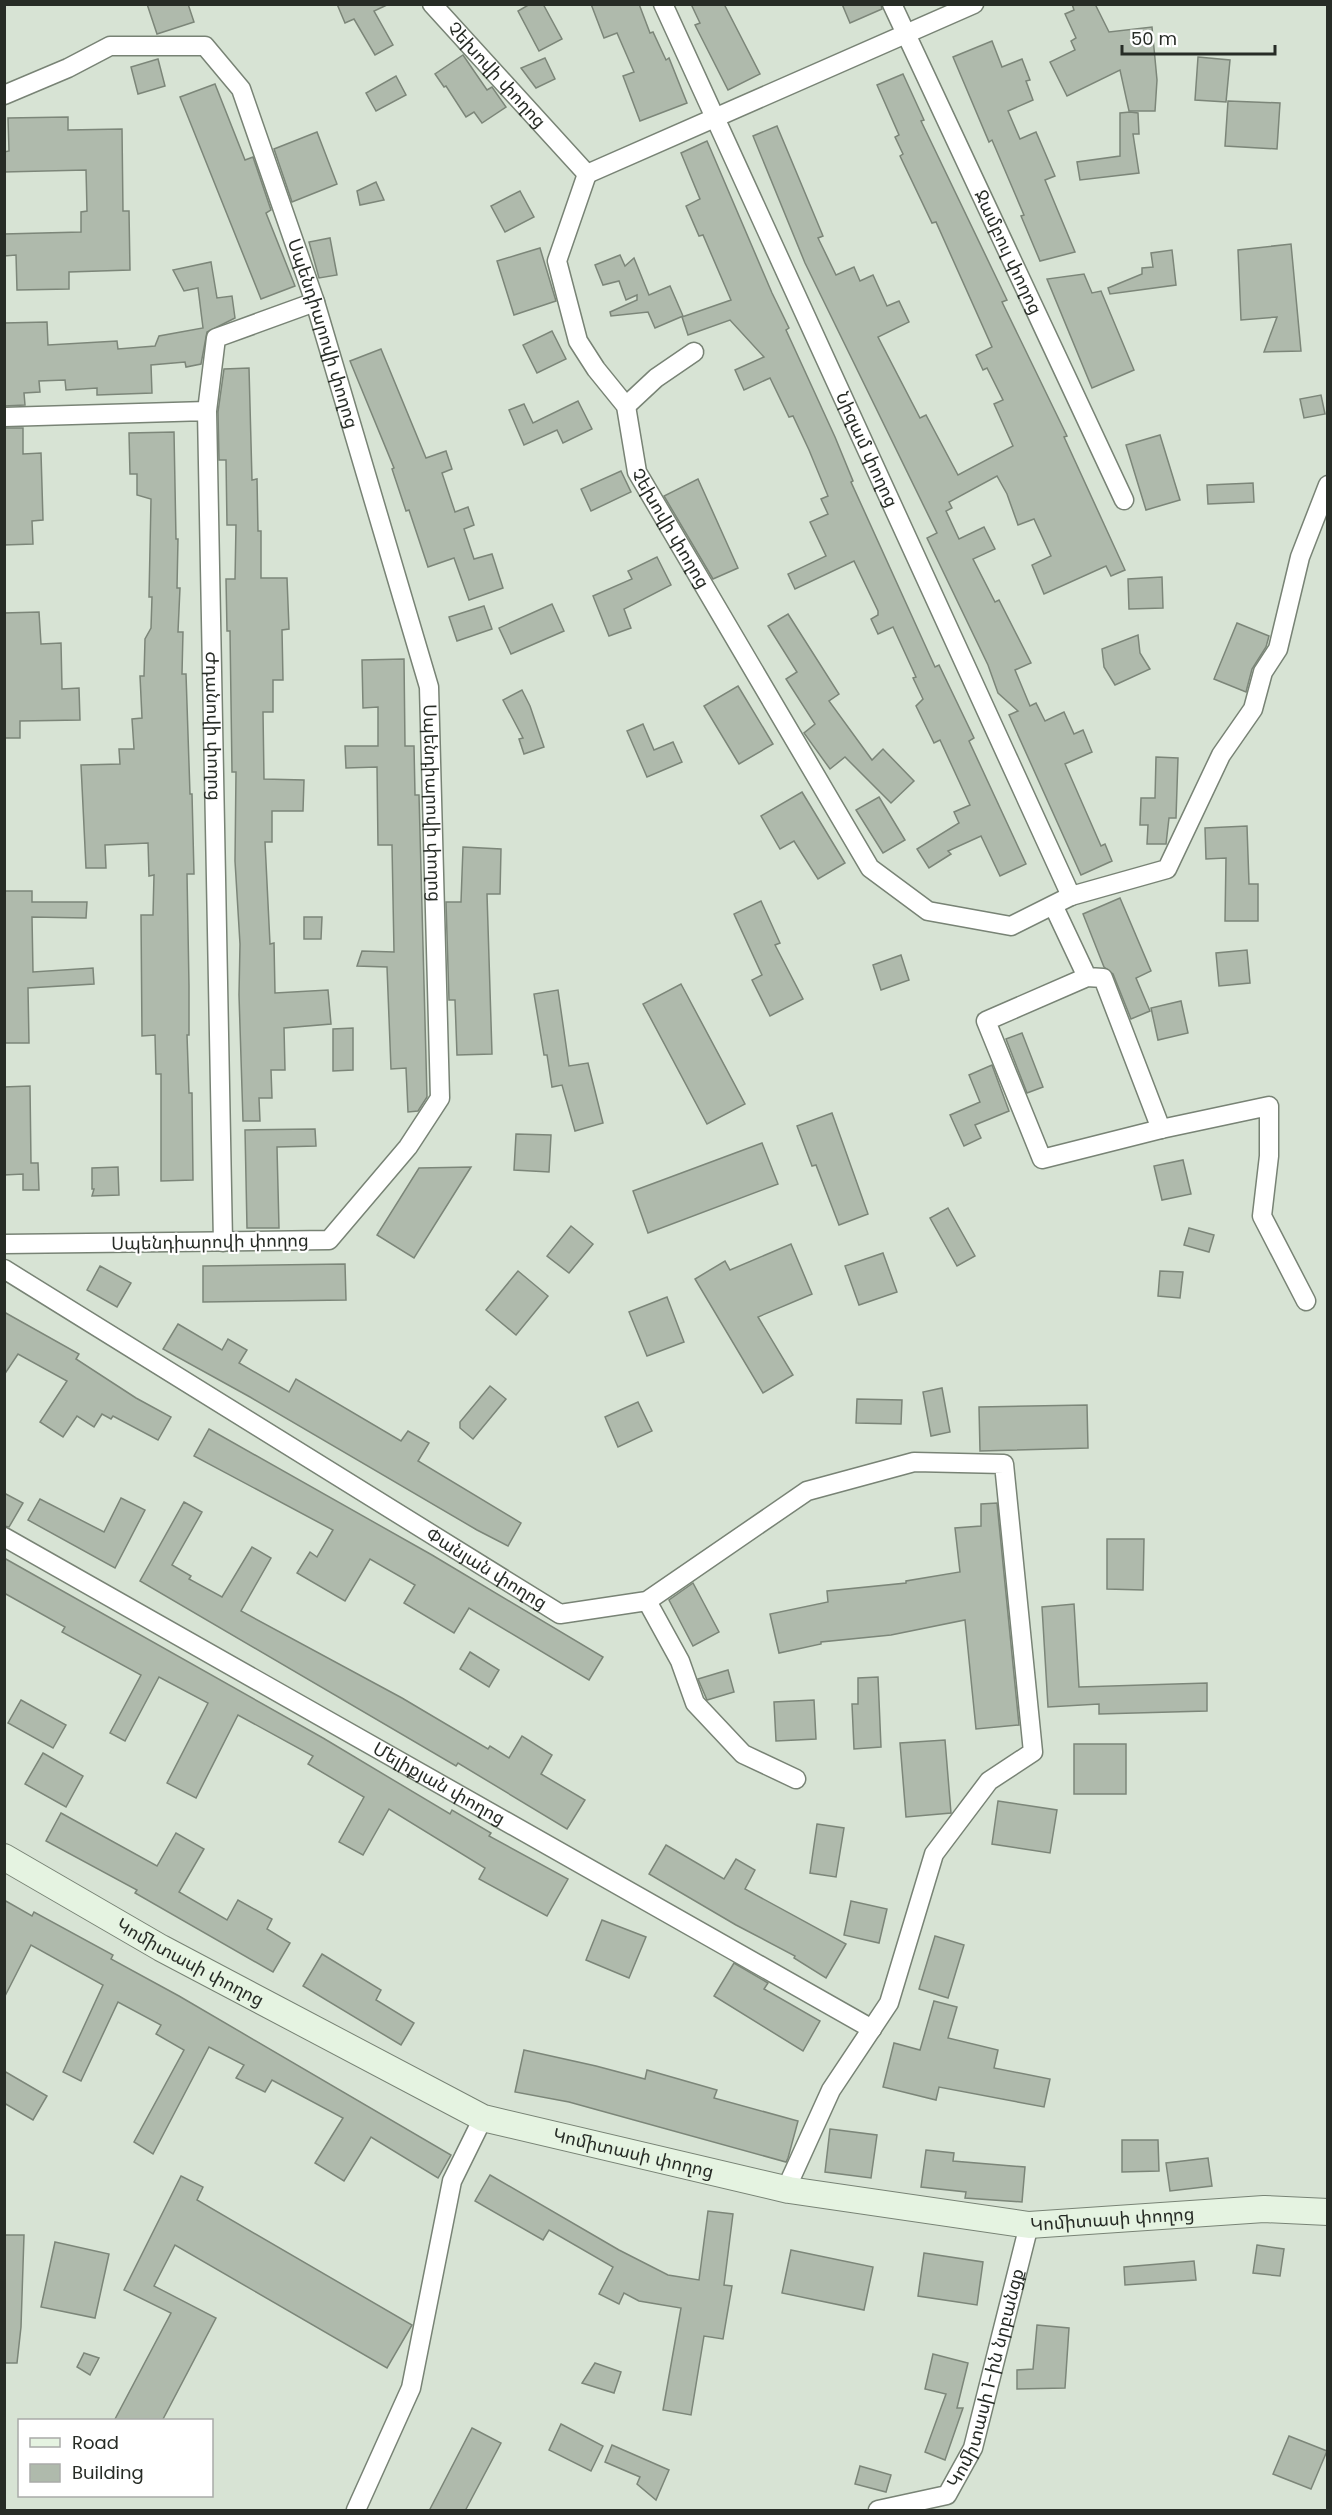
<svg xmlns="http://www.w3.org/2000/svg" width="1332" height="2515" viewBox="0 0 1332 2515" font-family="Poppins,'Noto Sans Armenian',sans-serif">
  <style>
    .building { fill: #afbaac; stroke: #7c8679; stroke-width: 1.5 }
    .lines { fill: none; stroke-linecap: round; stroke-linejoin: round }
    .minor-casing { stroke: #788375; stroke-width: 21 }
    .secondary-casing { stroke: #788375; stroke-width: 28 }
    .minor { stroke: #fff; stroke-width: 18 }
    .secondary { stroke: #e5f3e1; stroke-width: 26 }
    .labels { text-anchor: middle; stroke-width: 4.5; stroke-linejoin: round; paint-order: stroke }
    .street-label { font-size: 18px; fill: #272c26; stroke: #fff }
  </style>
  <rect width="100%" height="100%" fill="#d7e3d4"/>
  <g class="building">
    <polygon points="147,4 188,4 194,22 157,34"/>
    <polygon points="337,4 389,4 374,11 393,45 375,55 354,19 345,23"/>
    <polygon points="530,4 543,4 562,39 539,51 518,11"/>
    <polygon points="591,4 639,4 650,33 653,32 666,60 669,58 687,103 640,121 623,76 634,72 617,33 604,38"/>
    <polygon points="691,4 724,4 760,74 728,90 695,25 700,23"/>
    <polygon points="842,4 881,4 882,9 850,23"/>
    <polygon points="1072,4 1095,4 1109,32 1152,27 1157,80 1155,111 1129,111 1120,70 1067,96 1050,62 1075,50 1071,41 1076,38 1065,14 1074,10"/>
    <polygon points="992,41 1002,67 1022,59 1030,80 1026,81 1033,100 1008,111 1020,139 1036,132 1055,176 1045,180 1075,252 1040,261 1021,216 1024,215 992,140 989,142 953,57"/>
    <polygon points="463,55 487,90 492,87 506,107 482,123 474,112 466,117 446,86 444,87 435,74"/>
    <polygon points="1198,57 1230,60 1226,102 1195,100"/>
    <polygon points="545,58 555,79 536,88 521,68"/>
    <polygon points="158,59 165,86 138,94 131,67"/>
    <polygon points="903,74 924,120 921,121 1007,300 1002,302 1067,436 1064,437 1125,570 1111,576 1106,566 1044,594 1032,565 1051,556 1034,519 1018,525 1007,494 997,476 949,502 952,508 946,511 959,539 984,527 995,549 973,559 995,602 999,600 1031,663 1015,670 1030,706 1036,703 1045,721 1064,712 1074,734 1083,730 1092,752 1065,764 1101,846 1105,844 1112,861 1081,875 1009,715 1018,711 998,693 988,665 927,538 937,533 805,263 753,136 777,126 823,236 818,238 836,275 854,267 860,281 873,275 887,306 899,301 909,322 878,337 920,418 926,415 958,475 1013,446 994,404 1003,400 987,368 983,370 976,355 992,347 936,222 932,223 900,156 903,154 895,137 899,135 877,85"/>
    <polygon points="396,76 406,95 376,111 366,93"/>
    <polygon points="215,84 245,160 253,157 271,210 266,213 295,286 261,299 180,97"/>
    <polygon points="1228,101 1280,103 1277,149 1225,146"/>
    <polygon points="1130,112 1138,113 1139,134 1133,134 1139,173 1080,180 1077,162 1120,156 1120,113"/>
    <polygon points="68,117 68,130 122,129 123,211 129,211 130,270 69,272 69,289 17,290 16,255 4,256 4,234 81,232 81,212 87,211 86,170 4,172 4,152 9,151 8,118"/>
    <polygon points="317,132 337,184 292,202 274,149"/>
    <polygon points="707,141 772,293 789,328 786,330 835,437 853,481 851,482 935,667 939,665 974,738 969,741 1026,864 1000,876 981,836 948,851 951,854 929,868 917,849 959,823 954,812 970,805 940,740 934,743 916,706 923,699 913,678 916,677 893,627 878,634 871,619 878,615 878,611 854,561 795,589 788,574 826,556 810,522 828,514 821,499 828,496 809,450 793,416 789,417 770,378 744,390 735,370 764,357 730,320 688,335 682,317 731,300 703,235 699,236 686,206 700,199 681,153"/>
    <polygon points="376,182 384,200 360,205 357,191"/>
    <polygon points="520,191 534,217 505,232 491,206"/>
    <polygon points="330,238 337,275 319,278 309,242"/>
    <polygon points="1291,244 1301,351 1264,352 1277,317 1241,320 1238,250"/>
    <polygon points="540,248 556,301 514,315 497,261"/>
    <polygon points="1172,250 1176,285 1110,294 1108,288 1142,274 1142,268 1153,267 1151,253"/>
    <polygon points="620,255 625,266 634,258 649,295 670,286 683,316 655,328 648,312 611,316 610,312 637,300 637,295 626,300 619,281 603,285 595,265"/>
    <polygon points="211,262 217,298 232,296 235,318 207,332 201,364 186,367 185,362 151,365 152,393 97,395 97,388 66,390 65,380 39,381 40,392 24,393 25,405 4,406 4,323 47,322 48,345 117,341 118,349 155,346 159,336 203,328 198,288 184,291 173,270"/>
    <polygon points="1084,274 1092,293 1101,291 1134,370 1092,388 1047,279"/>
    <polygon points="552,331 566,359 537,373 523,345"/>
    <polygon points="381,349 426,458 446,451 452,469 442,473 455,512 468,507 474,525 464,529 474,559 492,554 503,588 469,600 454,558 428,567 409,510 406,511 392,469 394,468 350,361"/>
    <polygon points="249,368 252,480 257,479 258,531 261,531 261,578 287,578 289,629 282,630 283,680 273,680 273,712 263,712 264,779 304,780 303,811 272,811 272,842 265,842 270,944 274,943 275,993 328,990 331,1024 284,1028 285,1070 271,1070 272,1098 259,1098 260,1121 243,1121 239,995 240,944 235,861 236,772 232,772 230,631 227,631 226,579 235,579 236,525 227,525 226,460 219,460 218,412 224,369"/>
    <polygon points="1321,395 1325,414 1304,418 1300,399"/>
    <polygon points="578,401 592,429 563,443 557,430 524,445 509,410 524,404 533,423"/>
    <polygon points="4,428 23,428 23,454 41,453 43,520 32,521 33,544 4,545"/>
    <polygon points="174,432 176,539 178,539 177,588 180,588 178,632 183,632 182,674 186,674 190,794 192,794 194,874 187,874 189,986 189,1035 187,1035 189,1093 192,1093 193,1180 161,1181 161,1074 156,1074 155,1035 142,1036 141,915 153,915 154,875 149,876 148,843 105,845 106,868 86,868 81,765 120,764 119,749 134,749 132,719 142,718 140,676 144,676 145,639 151,628 152,597 149,597 151,499 137,495 137,474 130,474 129,433"/>
    <polygon points="1160,435 1180,500 1146,510 1126,445"/>
    <polygon points="621,471 631,492 591,511 581,489"/>
    <polygon points="698,479 738,568 713,579 664,496"/>
    <polygon points="1253,483 1254,502 1208,504 1207,485"/>
    <polygon points="657,557 671,585 624,609 631,628 609,636 593,596 632,579 628,571"/>
    <polygon points="1162,577 1163,608 1129,609 1128,579"/>
    <polygon points="552,604 564,631 511,654 499,628"/>
    <polygon points="484,606 492,629 457,641 449,617"/>
    <polygon points="39,612 41,644 61,643 62,689 79,688 80,720 20,721 20,738 4,738 4,613"/>
    <polygon points="788,614 839,694 829,701 872,760 883,749 914,781 891,803 845,757 830,769 804,733 815,724 786,679 797,672 768,626"/>
    <polygon points="1237,623 1269,636 1266,647 1252,669 1246,692 1214,679"/>
    <polygon points="1138,635 1140,653 1150,669 1115,685 1104,667 1102,649"/>
    <polygon points="404,659 405,746 414,746 415,795 419,795 427,1097 418,1111 408,1112 406,1068 391,1069 387,967 357,966 362,951 394,952 392,845 378,845 377,767 346,768 345,746 378,746 378,707 363,708 362,660"/>
    <polygon points="738,686 773,744 739,764 704,706"/>
    <polygon points="522,690 530,706 544,747 524,754 519,739 523,738 503,700"/>
    <polygon points="643,724 654,750 673,742 682,762 647,777 627,731"/>
    <polygon points="1156,757 1178,758 1176,818 1169,818 1166,844 1147,844 1148,825 1140,825 1141,798 1155,798"/>
    <polygon points="802,792 845,863 818,879 794,841 780,849 761,816"/>
    <polygon points="879,797 905,840 883,853 856,810"/>
    <polygon points="1247,826 1249,884 1258,884 1258,921 1225,921 1226,858 1206,859 1205,828"/>
    <polygon points="463,847 501,849 500,894 487,894 492,1054 457,1055 455,1000 449,1000 446,902 461,902"/>
    <polygon points="4,891 32,891 32,902 87,902 86,918 32,917 33,972 93,968 94,984 28,988 29,1043 4,1043"/>
    <polygon points="1120,898 1151,971 1136,978 1150,1011 1131,1019 1113,974 1104,967 1083,914"/>
    <polygon points="761,901 780,943 775,945 803,999 770,1016 752,980 762,975 734,914"/>
    <polygon points="304,917 322,917 321,939 304,939"/>
    <polygon points="1247,950 1250,983 1219,986 1216,953"/>
    <polygon points="901,955 909,980 881,990 873,965"/>
    <polygon points="681,984 745,1104 707,1124 643,1004"/>
    <polygon points="558,990 569,1066 588,1063 603,1123 575,1131 562,1085 552,1087 547,1055 544,1055 534,994"/>
    <polygon points="1181,1001 1188,1033 1158,1040 1151,1008"/>
    <polygon points="353,1028 353,1070 333,1071 333,1029"/>
    <polygon points="1022,1033 1043,1087 1027,1093 1006,1039"/>
    <polygon points="992,1065 1009,1111 975,1125 981,1138 964,1146 950,1115 980,1102 969,1075"/>
    <polygon points="30,1086 31,1163 38,1163 39,1190 23,1190 23,1174 4,1175 4,1087"/>
    <polygon points="832,1113 868,1214 839,1225 816,1165 812,1166 797,1126"/>
    <polygon points="315,1129 316,1146 277,1147 279,1228 247,1228 245,1130"/>
    <polygon points="516,1134 551,1135 549,1172 514,1170"/>
    <polygon points="762,1143 778,1184 648,1233 633,1191"/>
    <polygon points="1183,1160 1191,1194 1162,1200 1154,1166"/>
    <polygon points="118,1167 119,1195 92,1196 94,1189 92,1189 92,1168"/>
    <polygon points="471,1167 414,1258 377,1235 419,1168"/>
    <polygon points="948,1208 975,1256 957,1266 930,1218"/>
    <polygon points="571,1226 593,1244 569,1273 547,1256"/>
    <polygon points="1189,1228 1214,1235 1209,1252 1184,1245"/>
    <polygon points="791,1244 812,1294 758,1317 793,1375 763,1393 695,1279 725,1261 730,1270"/>
    <polygon points="883,1253 897,1292 859,1305 845,1266"/>
    <polygon points="345,1264 346,1300 203,1302 203,1266"/>
    <polygon points="100,1266 131,1283 117,1307 87,1290"/>
    <polygon points="518,1271 548,1296 516,1335 486,1310"/>
    <polygon points="1160,1271 1183,1272 1180,1298 1158,1296"/>
    <polygon points="667,1297 684,1342 647,1356 629,1312"/>
    <polygon points="4,1312 79,1354 76,1359 136,1398 171,1417 158,1440 113,1416 111,1419 102,1414 94,1427 77,1416 63,1437 40,1422 67,1381 18,1354 4,1375"/>
    <polygon points="178,1324 222,1350 228,1339 247,1350 239,1363 289,1392 296,1379 401,1441 408,1431 429,1443 418,1461 521,1523 508,1546 477,1530 250,1397 163,1349"/>
    <polygon points="490,1386 506,1399 473,1439 460,1428 460,1422"/>
    <polygon points="942,1388 950,1432 931,1436 923,1392"/>
    <polygon points="857,1399 902,1400 901,1424 856,1423"/>
    <polygon points="638,1402 652,1431 618,1447 605,1417"/>
    <polygon points="1087,1405 1088,1448 980,1451 979,1407"/>
    <polygon points="209,1429 432,1555 603,1657 589,1680 469,1608 454,1633 404,1603 415,1585 370,1559 345,1601 297,1573 310,1552 317,1557 333,1530 194,1456"/>
    <polygon points="4,1493 23,1503 9,1527 4,1526"/>
    <polygon points="121,1498 145,1510 115,1568 28,1520 40,1499 104,1532"/>
    <polygon points="184,1502 202,1512 172,1565 191,1576 189,1579 222,1597 252,1547 271,1558 241,1611 402,1698 488,1749 490,1746 509,1758 522,1736 552,1755 541,1774 585,1800 567,1829 458,1763 456,1766 140,1581"/>
    <polygon points="997,1503 1019,1725 976,1729 965,1620 891,1635 821,1642 821,1644 779,1653 770,1614 828,1602 827,1591 906,1583 906,1581 960,1572 955,1528 981,1526 981,1504"/>
    <polygon points="1107,1539 1144,1539 1143,1590 1107,1589"/>
    <polygon points="4,1558 323,1738 450,1814 452,1810 491,1833 489,1836 568,1879 547,1916 479,1879 485,1868 389,1809 363,1855 339,1842 364,1797 308,1764 313,1756 238,1715 196,1798 167,1783 208,1703 159,1677 125,1741 110,1733 141,1675 62,1632 65,1627 4,1593"/>
    <polygon points="693,1583 719,1632 693,1646 669,1600"/>
    <polygon points="1074,1604 1079,1687 1207,1683 1207,1711 1099,1714 1099,1704 1048,1707 1042,1607"/>
    <polygon points="470,1652 499,1670 489,1687 460,1669"/>
    <polygon points="728,1670 734,1692 707,1700 698,1679"/>
    <polygon points="878,1677 881,1747 854,1749 852,1704 858,1704 858,1678"/>
    <polygon points="21,1700 66,1725 53,1748 8,1723"/>
    <polygon points="814,1700 816,1739 776,1741 774,1702"/>
    <polygon points="945,1740 951,1813 906,1817 900,1743"/>
    <rect x="1074" y="1744" width="52" height="50"/>
    <polygon points="43,1753 83,1776 66,1807 25,1784"/>
    <polygon points="998,1801 1057,1810 1050,1853 992,1844"/>
    <polygon points="61,1813 157,1866 176,1833 204,1849 179,1892 227,1920 238,1900 272,1919 267,1929 290,1943 273,1972 135,1893 137,1890 46,1841"/>
    <polygon points="817,1824 844,1828 836,1877 810,1873"/>
    <polygon points="666,1845 724,1879 736,1859 755,1870 745,1889 846,1944 826,1978 794,1958 795,1956 736,1925 649,1874"/>
    <polygon points="4,1900 32,1916 34,1912 113,1955 111,1959 179,1996 451,2155 438,2178 371,2137 344,2181 315,2163 343,2118 272,2080 265,2092 236,2078 244,2065 209,2047 153,2154 134,2142 184,2050 156,2034 161,2025 118,2002 81,2081 63,2072 103,1985 31,1945 4,1998"/>
    <polygon points="851,1901 887,1909 879,1943 844,1935"/>
    <polygon points="602,1920 646,1937 629,1978 586,1960"/>
    <polygon points="935,1936 964,1945 948,1998 919,1989"/>
    <polygon points="322,1954 381,1990 376,2000 414,2023 401,2045 303,1986"/>
    <polygon points="734,1963 768,1983 764,1989 820,2021 803,2051 714,1996"/>
    <polygon points="934,2001 957,2007 948,2038 998,2050 994,2068 1050,2079 1044,2107 939,2087 936,2100 883,2087 894,2043 920,2050"/>
    <polygon points="524,2050 596,2066 645,2079 647,2070 717,2090 714,2098 798,2121 788,2158 786,2162 569,2102 515,2092"/>
    <polygon points="4,2071 47,2096 33,2120 4,2103"/>
    <polygon points="830,2129 877,2135 871,2178 825,2172"/>
    <polygon points="1122,2140 1158,2140 1159,2171 1122,2172"/>
    <polygon points="926,2150 954,2153 953,2161 1025,2167 1022,2202 965,2198 966,2192 921,2187"/>
    <polygon points="1208,2158 1212,2186 1170,2191 1166,2163"/>
    <polygon points="490,2175 619,2250 668,2275 699,2280 708,2211 733,2214 724,2285 732,2286 723,2339 704,2336 691,2415 663,2410 681,2308 639,2301 624,2293 619,2304 599,2294 613,2267 549,2230 543,2240 475,2201"/>
    <polygon points="181,2176 203,2187 197,2200 412,2325 387,2368 175,2245 154,2286 216,2318 162,2421 114,2421 171,2313 124,2290"/>
    <polygon points="4,2235 24,2235 21,2327 17,2363 4,2363"/>
    <polygon points="55,2242 109,2254 95,2318 41,2307"/>
    <polygon points="1257,2245 1284,2249 1280,2276 1253,2273"/>
    <polygon points="791,2250 873,2267 864,2310 782,2293"/>
    <polygon points="924,2253 983,2262 977,2305 918,2296"/>
    <polygon points="1194,2261 1196,2280 1125,2285 1124,2267"/>
    <polygon points="1037,2325 1069,2328 1065,2388 1017,2389 1017,2370 1033,2369"/>
    <polygon points="84,2353 99,2358 90,2375 77,2367"/>
    <polygon points="933,2354 968,2363 957,2408 963,2408 945,2460 925,2452 946,2394 925,2389"/>
    <polygon points="595,2363 621,2372 614,2393 582,2383"/>
    <polygon points="561,2424 603,2446 591,2471 549,2450"/>
    <polygon points="472,2428 501,2443 465,2511 429,2511"/>
    <polygon points="1289,2436 1327,2451 1311,2489 1273,2474"/>
    <polygon points="612,2445 669,2470 656,2500 637,2484 640,2477 605,2462"/>
    <polygon points="860,2466 891,2475 886,2492 855,2484"/>
  </g>
  <g class="lines">
    <defs>
      <g id="minor">
        <path id="s1" d="M 432,4 L 587,174"/>
        <path id="s2" d="M 663,4 L 1071,896"/>
        <path id="s3" d="M 892,4 L 1124,500"/>
        <path id="s4" d="M 4,95 L 68,68 L 110,46 L 205,46 L 241,89 L 315,302 L 429,687 L 440,1098 L 408,1147 L 329,1240 L 4,1244"/>
        <path id="s5" d="M 587,174 L 557,261 L 578,341 L 596,369 L 626,406 L 637,472 L 870,868 L 928,911 L 1011,926 L 1071,896 L 1167,869 L 1221,755 L 1253,709 L 1263,672 L 1278,649 L 1300,557 L 1328,485"/>
        <polyline points="587,174 974,4"/>
        <polyline points="626,406 656,378 694,352"/>
        <polyline points="207,411 216,338 315,302"/>
        <path id="s6" d="M 4,417 L 207,411 L 223,1242"/>
        <polyline points="1054,907 1087,977 1103,978 1161,1129 1042,1159 986,1021 1087,977"/>
        <polyline points="1161,1129 1269,1106 1269,1156 1262,1216 1306,1301"/>
        <path id="s7" d="M 4,1269 L 560,1614 L 647,1601 L 807,1491 L 914,1462 L 1004,1464 L 1033,1752 L 989,1781 L 934,1854 L 889,2003 L 831,2090 L 786,2189"/>
        <path id="s8" d="M 4,1537 L 872,2029"/>
        <polyline points="647,1601 680,1661 695,1703 743,1754 796,1779"/>
        <polyline points="356,2510 411,2388 452,2181 483,2118"/>
        <path id="s9" d="M 878,2510 L 947,2495 L 973,2448 L 1029,2225"/>
      </g>
      <g id="secondary">
        <path id="s10" d="M 4,1857 L 161,1948 L 483,2118 L 789,2190 L 1029,2225 L 1264,2209 L 1328,2212"/>
      </g>
    </defs>
    <use href="#minor" class="minor-casing"/>
    <use href="#secondary" class="secondary-casing"/>
    <use href="#minor" class="minor"/>
    <use href="#secondary" class="secondary"/>
  </g>
  <g class="labels">
    <g class="street-label">
      <text dy="6" stroke="none"><textPath href="#s1" startOffset="96">Չեխովի փողոց</textPath></text>
      <text dy="6" stroke="none"><textPath href="#s3" startOffset="274">Ջամբուլ փողոց</textPath></text>
      <text dy="6" stroke="none"><textPath href="#s4" startOffset="526">Սպենդիարովի փողոց</textPath></text>
      <text dy="6" stroke="none"><textPath href="#s2" startOffset="490">Նիզամ փողոց</textPath></text>
      <text dy="6" stroke="none"><textPath href="#s5" startOffset="388">Չեխովի փողոց</textPath></text>
      <text dy="6" stroke="none"><textPath href="#s6" startOffset="518">Ժդանովի փողոց</textPath></text>
      <text dy="6" stroke="none"><textPath href="#s4" startOffset="1011">Սպենդիարովի փողոց</textPath></text>
      <text transform="translate(210 1242) rotate(-1)" y="6">Սպենդիարովի փողոց</text>
      <text dy="6" stroke="none"><textPath href="#s7" startOffset="568">Փանյան փողոց</textPath></text>
      <text dy="6" stroke="none"><textPath href="#s8" startOffset="500">Մելիքյան փողոց</textPath></text>
      <text dy="6" stroke="none"><textPath href="#s10" startOffset="214">Կոմիտասի փողոց</textPath></text>
      <text dy="6" stroke="none"><textPath href="#s10" startOffset="700">Կոմիտասի փողոց</textPath></text>
      <text dy="6" stroke="none"><textPath href="#s10" startOffset="1186">Կոմիտասի փողոց</textPath></text>
      <text dy="6" stroke="none"><textPath href="#s9" startOffset="195">Կոմիտասի 1-ին նրբանցք</textPath></text>
    </g>
  </g>
  <rect width="1332" height="2515" fill="none" stroke="#272c26" stroke-width="12"/>
  <rect x="18" y="2419" width="195" height="78" fill="#ffffff" stroke="#a9aba8" stroke-width="1.5"/>
  <rect x="30" y="2438" width="30" height="9" fill="#e5f3e1" stroke="#a9aba8" stroke-width="1.5"/>
  <text x="72" y="2449" font-size="18" fill="#272c26">Road</text>
  <rect x="30" y="2464" width="30" height="18" fill="#afbaac" stroke="#a9aba8" stroke-width="1.5"/>
  <text x="72" y="2479" font-size="18" fill="#272c26">Building</text>
  <path d="M1122 45v9h153v-9" fill="none" stroke="#272c26" stroke-width="3"/>
  <text x="1131" y="45" font-size="18" fill="#272c26" stroke="#ffffff" stroke-width="4.5" paint-order="stroke">50 m</text>
</svg>
